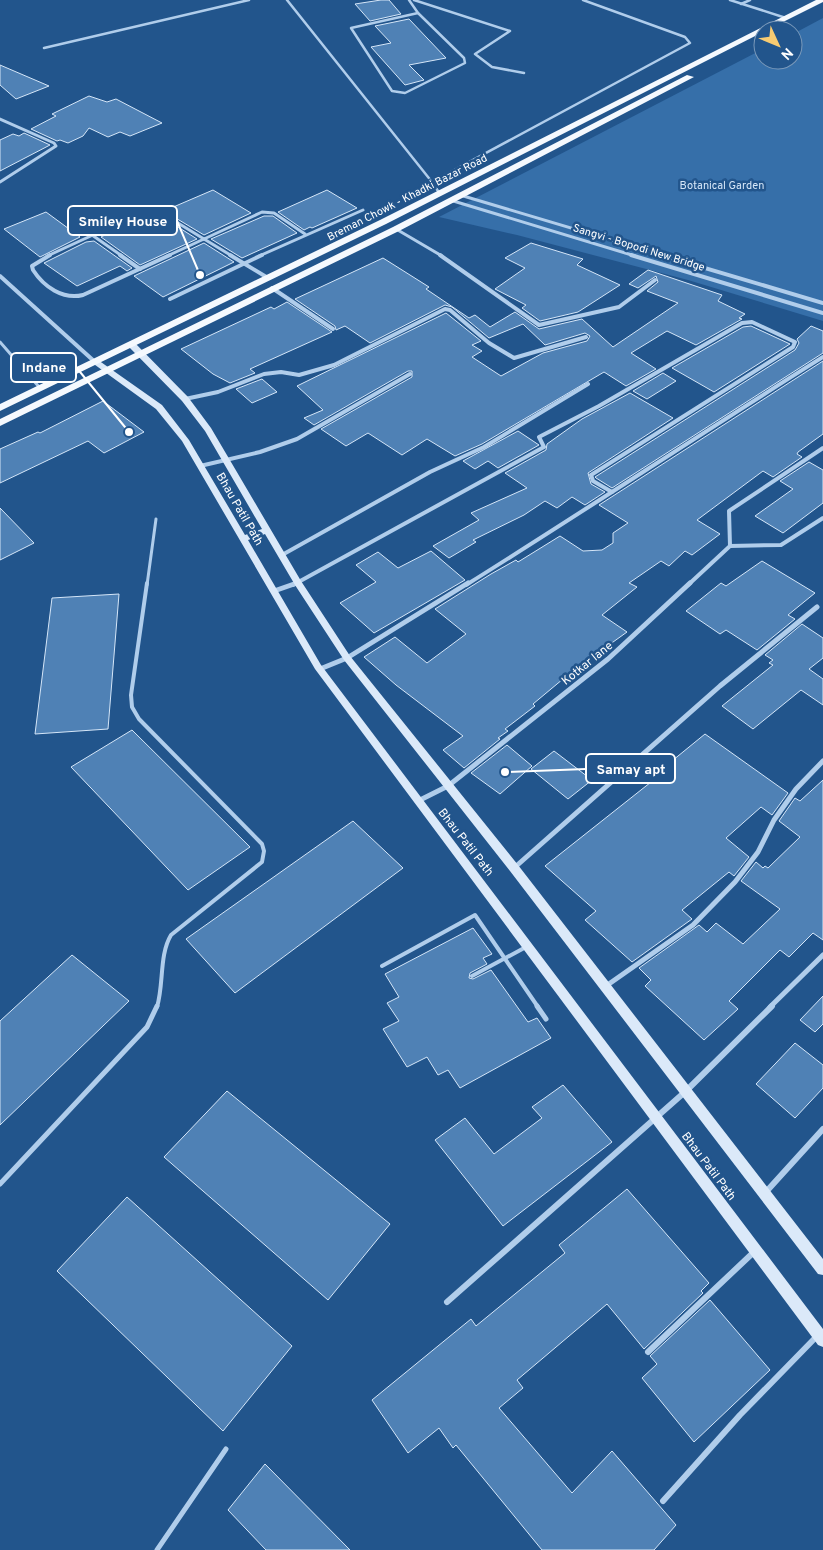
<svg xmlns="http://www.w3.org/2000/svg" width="823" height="1550" viewBox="0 0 823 1550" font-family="Overpass,sans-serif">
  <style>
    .green { fill: #366fa9 }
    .building { fill: #4f81b5; stroke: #d5e6f8 }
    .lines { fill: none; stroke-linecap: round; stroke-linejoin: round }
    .lane-far3 { stroke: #b0cdeb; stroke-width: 2.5 }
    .lane-far2 { stroke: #b0cdeb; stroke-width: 3 }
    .lane-far1 { stroke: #b0cdeb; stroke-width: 4 }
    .lane { stroke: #b0cdeb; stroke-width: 5 }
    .street-far3 { stroke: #b0cdeb; stroke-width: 3 }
    .street-far2 { stroke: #b0cdeb; stroke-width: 4 }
    .street-far1 { stroke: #b0cdeb; stroke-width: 5 }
    .street { stroke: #b0cdeb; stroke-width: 6 }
    .secondary { fill: #dbe9f9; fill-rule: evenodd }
    .primary { fill: #f5f9fe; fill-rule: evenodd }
    .labels { text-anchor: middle; stroke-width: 5; stroke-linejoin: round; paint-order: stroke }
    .far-park-label { font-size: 11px; fill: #d5e6f8; stroke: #22558c }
    .far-street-label { font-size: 11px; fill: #fff; stroke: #22558c }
    .street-label { font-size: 12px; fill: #fff; stroke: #22558c }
    .leader { fill: none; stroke: #fff; stroke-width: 2 }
    .callout-dot { fill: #fff; stroke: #22558c; stroke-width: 2 }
    .callout { fill: #22558c; stroke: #fff; stroke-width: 2 }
    .callout-label { font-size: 14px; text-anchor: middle; font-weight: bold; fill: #fff }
  </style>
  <rect width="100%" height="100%" fill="#22558c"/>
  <polygon class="green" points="823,18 823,321 688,280 517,235 439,217 763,49 763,60 793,60 793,34"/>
  <g class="building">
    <polygon points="381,0 389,0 401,14 370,21 355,4"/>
    <polygon points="409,19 446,58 409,65 424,80 405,85 371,47 391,43 375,26"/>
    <polygon points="0,65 49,86 16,99 0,85"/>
    <polygon points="89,96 107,102 116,99 162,123 130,136 120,132 108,137 89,128 83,136 68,143 60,140 57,141 31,129 56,116 52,114"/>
    <polygon points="24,133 50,145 0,171 0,140 13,134 19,136"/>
    <polygon points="213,190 251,213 204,235 164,211"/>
    <polygon points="327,190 357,208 312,228 310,227 304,230 278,212"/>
    <polygon points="46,212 80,237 40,257 4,229"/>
    <polygon points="144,215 159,215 197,239 140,265 101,237"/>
    <polygon points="264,216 273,216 297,233 242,258 211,239"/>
    <polygon points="94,241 132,268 127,271 120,266 77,286 44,263 86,242"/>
    <polygon points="204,243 234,262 163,297 134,276"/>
    <polygon points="531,243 583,259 577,265 620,285 578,312 540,321 522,308 526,305 495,289 525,268 505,258"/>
    <polygon points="383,258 429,287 426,289 469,318 475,315 490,327 515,312 539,329 582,319 613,347 678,303 647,291 658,282 656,276 638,288 629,284 648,270 722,295 718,301 745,314 739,318 742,319 696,345 667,331 631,353 656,369 626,386 604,372 482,444 455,456 427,439 402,455 368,433 346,446 321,429 412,377 412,371 408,371 314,425 304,418 323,410 297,386 446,313 481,341 472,345 482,351 472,357 501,376 543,353 587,341 590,336 585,333 545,345 523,324 489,338 452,307 445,305 370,343 345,326 336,330 335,326 295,299"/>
    <polygon points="287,302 332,332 250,369 255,373 230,383 213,374 181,349 271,307 274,309"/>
    <polygon points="751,326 790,344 714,392 672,368 743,327"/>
    <polygon points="811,326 823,331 823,353 612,488 596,478 595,477 795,350 799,343 797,339"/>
    <polygon points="823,361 823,434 798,452 797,454 802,457 773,477 763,471 697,520 720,534 692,555 685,551 669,566 661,561 629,583 637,587 602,615 627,632 595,655 593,654 533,704 535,706 505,729 508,731 498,738 500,739 464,768 443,750 463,736 396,685 364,657 395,637 427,663 466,634 435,609 491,574 516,560 518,562 560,536 583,551 602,550 613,543 613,533 628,523 599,505"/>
    <polygon points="663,373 676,381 647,399 633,391"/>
    <polygon points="262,379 277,392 252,403 236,389"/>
    <polygon points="630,393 673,418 588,473 591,484 605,492 585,505 572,497 557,508 545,501 524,515 473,540 476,542 449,558 433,546 479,520 471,513 527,488 505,473 546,450 547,444 582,419"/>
    <polygon points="103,401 144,432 104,453 88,441 0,483 0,449 38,432 40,433"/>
    <polygon points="518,431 539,445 498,468 488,461 475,469 463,461"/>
    <polygon points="809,462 823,470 823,503 783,533 755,516 793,489 780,481"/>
    <polygon points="0,508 34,543 0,560"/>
    <polygon points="431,551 465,580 374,633 340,603 376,582 356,565 378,552 398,568"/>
    <polygon points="762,561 815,593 788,615 795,619 757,650 726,630 720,634 686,611 721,583 726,586"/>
    <polygon points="119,594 108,729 35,734 52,598"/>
    <polygon points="802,624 823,638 823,658 809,669 823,679 823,705 801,690 753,729 722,706 773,665 769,663 773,660 765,655"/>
    <polygon points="132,730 250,847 188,890 71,767"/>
    <polygon points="705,734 788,793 772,815 761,807 726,838 749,857 734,876 729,872 682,910 692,919 632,962 585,920 596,911 545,866 670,767 667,765"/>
    <polygon points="507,745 532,766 500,794 471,773"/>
    <polygon points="554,751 592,780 568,799 531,769"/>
    <polygon points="823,780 823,940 813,933 789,957 780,950 729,1001 738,1009 704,1040 645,986 651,980 639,968 699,925 707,932 716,923 743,944 780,909 741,881 756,862 763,868 765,866 768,868 800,837 779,821 795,798 800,801"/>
    <polygon points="353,821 403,868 235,993 186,939"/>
    <polygon points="473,928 492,954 483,958 487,964 470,973 469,978 473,979 491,970 528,1022 537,1018 551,1038 460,1088 448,1070 438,1075 427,1057 407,1067 383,1029 399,1021 387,1003 399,997 385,974"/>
    <polygon points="72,955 129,1001 0,1125 0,1021"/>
    <polygon points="823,996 823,1024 815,1032 800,1020"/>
    <polygon points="795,1043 823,1065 823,1088 795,1118 756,1084"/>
    <polygon points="563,1085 612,1142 503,1226 435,1140 465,1118 494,1154 542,1118 532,1107"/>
    <polygon points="227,1091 390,1224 328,1300 164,1157"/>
    <polygon points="627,1189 709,1283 701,1291 703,1293 644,1349 607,1304 517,1380 523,1388 499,1408 572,1493 612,1451 676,1525 654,1550 542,1550 456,1445 453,1448 439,1428 408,1453 372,1400 471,1319 476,1326 565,1253 559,1245"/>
    <polygon points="127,1197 292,1346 223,1431 57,1271"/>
    <polygon points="710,1300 770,1370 694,1442 642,1378 657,1364 650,1356"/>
    <polygon points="265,1464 350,1550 266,1550 228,1510"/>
  </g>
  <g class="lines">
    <g class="lane-far3">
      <polyline points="287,0 432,182 690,43 685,37 583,0"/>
      <polyline points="409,0 418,13"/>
      <polyline points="414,0 510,31 475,54 492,67 524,73"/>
      <polyline points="730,0 786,18"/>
      <polyline points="741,4 750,0"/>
      <polygon points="418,13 464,58 465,63 405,93 392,91 351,28"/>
      <polyline points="44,48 249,0"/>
      <polyline points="432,182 440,194"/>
    </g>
    <g class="lane-far2">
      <polyline points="0,342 40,388"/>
      <polyline points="147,585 156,519"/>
    </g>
    <g class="lane-far1">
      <path d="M 147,583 L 131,695 L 132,707 L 139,719 L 262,844 L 264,851 L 262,862 L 171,935 C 159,955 164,984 157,1007"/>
      <polyline points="382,966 475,915 538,1007"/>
      <polyline points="472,976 526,947"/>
    </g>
    <g class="lane">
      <polyline points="537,1006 546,1019"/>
      <polyline points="0,1184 147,1027 157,1006"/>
      <polyline points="157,1550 226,1449"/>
    </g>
    <g class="street-far3">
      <polyline points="0,119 54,143 56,146 0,182"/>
      <polyline points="460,195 665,256"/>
      <polyline points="450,200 635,256"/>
      <polyline points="396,229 442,256"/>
      <polyline points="92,235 122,256"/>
      <polyline points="204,239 232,256"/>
      <polyline points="204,239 262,212 274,213 305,234"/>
      <polyline points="47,256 143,212 160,212 204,239"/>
      <polyline points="167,256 204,239"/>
      <polyline points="259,256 363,210"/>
    </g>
    <g class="street-far2">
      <path d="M 50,255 L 32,266 L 33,270 C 44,287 63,300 83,295 L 170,255"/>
      <polyline points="120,255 140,269"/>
      <polyline points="230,255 268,278"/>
      <polyline points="440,255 539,325 619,307 655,280"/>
      <polyline points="631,255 823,313"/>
      <polyline points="661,255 823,303"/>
      <polyline points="0,276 95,362"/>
      <polyline points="272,288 333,329"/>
      <polyline points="170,299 262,255"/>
      <polyline points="185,399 218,392 264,374 281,372 299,375 334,365 445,309 450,310 489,343 514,358 586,337"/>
      <polyline points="200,466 260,452 297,439 410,374"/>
      <polyline points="730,546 729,511 823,448"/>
      <polyline points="282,555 430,472 484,447 588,384"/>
      <polyline points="293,585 544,447 539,437 599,406 742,323 752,322 795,342 793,347 591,475 593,481 612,492"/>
      <path d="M 466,585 C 586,510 703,432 823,357"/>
      <polyline points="688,585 730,546 781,545 823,518"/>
    </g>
    <g class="street-far1">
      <polyline points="274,591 297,583"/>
      <polyline points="320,669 347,658 468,583"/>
      <polyline points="418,801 448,786 608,659 690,583"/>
      <polyline points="514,868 720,686 817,607"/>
      <polyline points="606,986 693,925 735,882 758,852 774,820 796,789 823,761"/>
      <polyline points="770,1007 823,955"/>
    </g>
    <g class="street">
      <polyline points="765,1193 823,1129"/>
      <polyline points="447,1302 686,1091 772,1006"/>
      <polyline points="648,1352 756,1250"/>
      <polyline points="663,1501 740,1415 818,1335"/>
    </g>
    <polygon class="secondary" points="128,342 134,342 188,397 211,428 301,581 350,656 518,865 823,1259 823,1275 818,1274 510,871 344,660 295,585 265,534 248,540 321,665 823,1329 823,1347 818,1345 315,669 182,441 156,409 91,362 92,360 98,360 162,405 189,440 245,535 262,529 205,431 182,401 128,346"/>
    <g class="primary">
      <polygon points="816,0 823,0 823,2 767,30 763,30 763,32 386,224 0,411 0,404 380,220"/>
      <polygon points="687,75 694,77 399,231 0,426 0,419 393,227"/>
    </g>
  </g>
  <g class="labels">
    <g class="far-park-label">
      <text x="722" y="189">Botanical Garden</text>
    </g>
    <g class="far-street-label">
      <text transform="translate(407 197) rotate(-27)" y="4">Breman Chowk - Khadki Bazar Road</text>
      <text transform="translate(639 247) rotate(17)" y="4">Sangvi - Bopodi New Bridge</text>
    </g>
    <g class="street-label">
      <text transform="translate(240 509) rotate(60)" y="4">Bhau Patil Path</text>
      <text transform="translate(587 663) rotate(-39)" y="4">Kotkar lane</text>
      <text transform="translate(466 842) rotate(52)" y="4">Bhau Patil Path</text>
      <text transform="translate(709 1166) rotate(53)" y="4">Bhau Patil Path</text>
    </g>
  </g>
  <path class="leader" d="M200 275L177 221M129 432L76 367M505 772L586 769"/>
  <g class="callout-dot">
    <circle cx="200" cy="275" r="5"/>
    <circle cx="129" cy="432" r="5"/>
    <circle cx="505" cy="772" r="5"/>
  </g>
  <g class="callout">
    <rect x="68" y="206" width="109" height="29" rx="5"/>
    <rect x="11" y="353" width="65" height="29" rx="5"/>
    <rect x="586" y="754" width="89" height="29" rx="5"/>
  </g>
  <g class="callout-label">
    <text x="123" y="226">Smiley House</text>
    <text x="44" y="372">Indane</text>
    <text x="631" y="774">Samay apt</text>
  </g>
  <g transform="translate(778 45) rotate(134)"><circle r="24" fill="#22558c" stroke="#7a99ba"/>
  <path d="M0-4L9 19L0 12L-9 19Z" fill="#f7cb72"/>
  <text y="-8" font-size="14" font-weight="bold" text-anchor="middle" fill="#ffffff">N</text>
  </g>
</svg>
